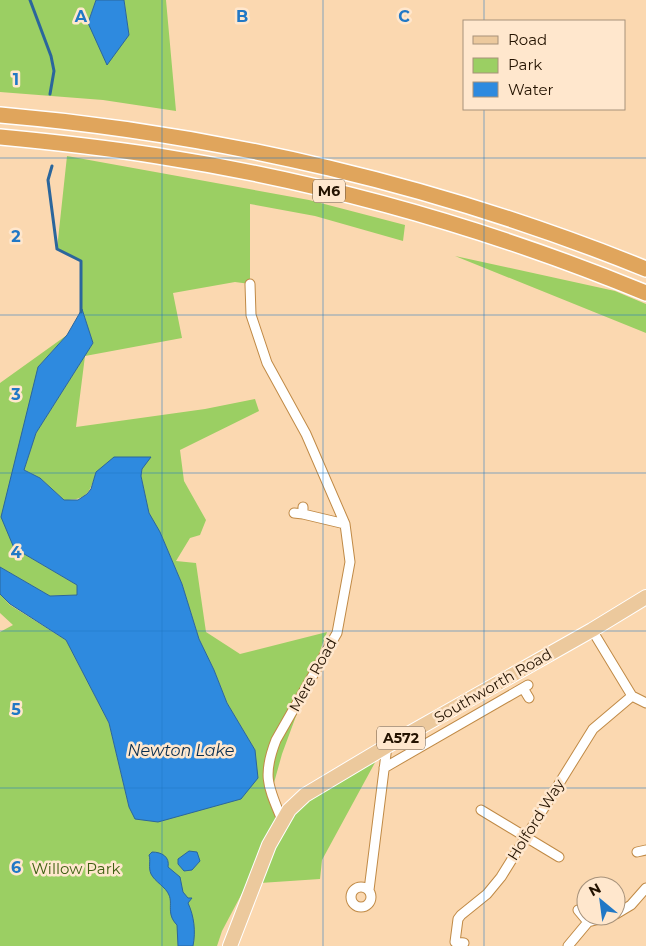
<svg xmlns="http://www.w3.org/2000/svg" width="646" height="946" font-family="Montserrat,sans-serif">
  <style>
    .green { fill: #9bcf63 }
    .water { fill: #2e8adf; stroke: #2b669c }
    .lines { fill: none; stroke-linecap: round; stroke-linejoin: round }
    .stream { stroke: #2b669c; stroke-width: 3 }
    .street-casing { stroke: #c08a46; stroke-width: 11 }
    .primary-casing { stroke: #fff; stroke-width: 16 }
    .highway-casing { stroke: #fff; stroke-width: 18 }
    .street { stroke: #fff; stroke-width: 9 }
    .primary { stroke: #ecc99d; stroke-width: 14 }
    .highway { stroke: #e0a55c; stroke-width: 15 }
    .grid { fill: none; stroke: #2178c6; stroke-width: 1; stroke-opacity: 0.55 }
    .labels { text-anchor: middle; stroke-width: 5; stroke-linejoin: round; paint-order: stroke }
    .shield { fill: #ffe7cd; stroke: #66533e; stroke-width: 1 }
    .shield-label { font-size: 14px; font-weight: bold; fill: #241301 }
    .street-label { font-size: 15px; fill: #241301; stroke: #ffe7cd }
    .park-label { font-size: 15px; fill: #3f6012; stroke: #ffe7cd }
    .water-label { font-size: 16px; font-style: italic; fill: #082d4f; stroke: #ffe7cd }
    .grid-label { font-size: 16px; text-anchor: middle; font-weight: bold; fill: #2178c6; stroke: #ffe7cd; stroke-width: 5; stroke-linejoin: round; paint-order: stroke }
  </style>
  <rect width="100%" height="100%" fill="#fbd8b0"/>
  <path class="green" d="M 0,0 L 96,0 L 88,23 L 129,35 L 124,0 L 166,0 L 176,111 L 103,100 L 0,92 Z
    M 67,156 L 309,200 L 405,225 L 403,241 L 315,216 L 250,204 L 250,284 L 235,282 L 173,293 L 182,338 L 85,356 L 76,427 L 205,409 L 255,399 L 259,411 L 180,450 L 184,481 L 206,520 L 200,535 L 190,538 L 176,561 L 196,563 L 206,632 L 240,654 L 327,632 L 282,754 L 272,790 L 290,819 L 299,805 L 378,757 L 322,860 L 320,879 L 260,883 L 248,882 L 222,931 L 217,946 L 0,946 L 0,632 L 13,625 L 0,613 L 0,594 L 10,605 L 66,640 L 109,723 L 129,807 L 255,750 L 227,703 L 214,670 L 199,639 L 182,584 L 160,532 L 149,514 L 141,476 L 142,469 L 96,472 C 90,492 88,500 64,500 L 40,478 L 24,470 L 36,433 L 93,343 L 82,309 L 81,261 L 57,249 Z
    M 455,256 L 615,291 L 646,304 L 646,333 Z
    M 67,335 L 38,367 L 14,548 L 77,585 L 77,595 L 50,596 L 0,567 L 0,383 Z"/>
  <path class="water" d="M 96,0 L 124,0 L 129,35 L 107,65 L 88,23 Z
    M 82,309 L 93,343 L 36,433 L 24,470 L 40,478 L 64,500 L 78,500 L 87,494 L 91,489 L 96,472 L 114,457 L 151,457 L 142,469 L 141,476 L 149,513 L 160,532 L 182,584 L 199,639 L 214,670 L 227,703 L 255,750 L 258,778 L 241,799 L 158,822 L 135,819 L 129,807 L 109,723 L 66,640 L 10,604 L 0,594 L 0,567 L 50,596 L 77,595 L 77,585 L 14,548 L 1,517 L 38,367 L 67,335 Z
    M 189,851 L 197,852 L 200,861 L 192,870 L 184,871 L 178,864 L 178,859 Z
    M 152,852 C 162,852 170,857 168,867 L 180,877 L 183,892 L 188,898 L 192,898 L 188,903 C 194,916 196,931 193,946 L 178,946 L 177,925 C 166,914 173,904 169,895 C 166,887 155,882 151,874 C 148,867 151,861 149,855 Z"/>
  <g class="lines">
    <path class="stream" d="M 30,0 L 51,56 L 54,71 L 50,94
      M 52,166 L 48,180 L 57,249 L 81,261 L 81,312"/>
    <g class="street-casing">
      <path id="street" d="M 250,284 L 251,315 L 267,363 L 306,434 L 345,524 L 350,562 L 337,633 L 276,740 C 262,776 268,786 282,820
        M 294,513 L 303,514 L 303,507
        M 303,514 L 345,524
        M 592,630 L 632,696 L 646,703
        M 523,688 L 529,698
        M 384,768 L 528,685
        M 481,810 L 559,857
        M 637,852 L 646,850
        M351 897a10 10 0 1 1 20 0a10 10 0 1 1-20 0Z
        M 369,890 L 387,746
        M 578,910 L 588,922
        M 616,914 L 631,905 L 646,888
        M 464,943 L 455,942 L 458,919 L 461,915 L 487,894 L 501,877 L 593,729 L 632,696
        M 568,946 L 588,922 L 611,916"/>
    </g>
    <g class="primary-casing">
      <path id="primary" d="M 230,946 L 269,845 L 289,810 L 305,795 L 387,746 L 592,630 L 646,597"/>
    </g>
    <g class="highway-casing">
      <path id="highway" d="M 0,115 C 221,134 441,186 646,269
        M 0,137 C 53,142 106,148 158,156 C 325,182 490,229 646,293"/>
    </g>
    <use href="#street" class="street"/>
    <use href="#primary" class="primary"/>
    <use href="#highway" class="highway"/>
  </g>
  <path class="grid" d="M 162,0 L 162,946M 323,0 L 323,946M 484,0 L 484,21M 484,109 L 484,946M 0,158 L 646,158M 0,315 L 646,315M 0,473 L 646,473M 0,631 L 646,631M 0,788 L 646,788"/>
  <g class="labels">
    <g class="shield">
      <rect x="313" y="179.5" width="32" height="23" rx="4"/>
      <rect x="377" y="726.5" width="48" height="23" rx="4"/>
    </g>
    <g class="shield-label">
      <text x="329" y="196">M6</text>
      <text x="401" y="743">A572</text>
    </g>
    <g class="street-label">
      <text transform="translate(313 675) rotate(-61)" y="5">Mere Road</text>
      <text transform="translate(493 686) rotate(-30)" y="5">Southworth Road</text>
      <text transform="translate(536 820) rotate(-58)" y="5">Holford Way</text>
    </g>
    <g class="park-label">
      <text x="76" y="874">Willow Park</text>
    </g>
    <g class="water-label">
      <text x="181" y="756">Newton Lake</text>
    </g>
  </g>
  <g class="grid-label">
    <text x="81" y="22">A</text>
    <text x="242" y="22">B</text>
    <text x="404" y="22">C</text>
    <text x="16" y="85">1</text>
    <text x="16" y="242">2</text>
    <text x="16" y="400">3</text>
    <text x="16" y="558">4</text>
    <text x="16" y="715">5</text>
    <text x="16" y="873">6</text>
  </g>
  <rect x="463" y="20" width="162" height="90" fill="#ffe7cd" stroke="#a7927b"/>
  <rect x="473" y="36" width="25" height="8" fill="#ecc99d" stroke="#a7927b"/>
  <text x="508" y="45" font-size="15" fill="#241301">Road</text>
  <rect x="473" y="58" width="25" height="15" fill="#9bcf63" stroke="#a7927b"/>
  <text x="508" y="70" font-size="15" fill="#241301">Park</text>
  <rect x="473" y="82" width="25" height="15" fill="#2e8adf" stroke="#a7927b"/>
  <text x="508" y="95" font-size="15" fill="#241301">Water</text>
  <g transform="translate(601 901) rotate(331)"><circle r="24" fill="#ffe7cd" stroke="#a7927b"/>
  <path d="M0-4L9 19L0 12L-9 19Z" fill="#2178c6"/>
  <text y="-8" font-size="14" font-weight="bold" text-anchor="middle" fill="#241301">N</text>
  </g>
</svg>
